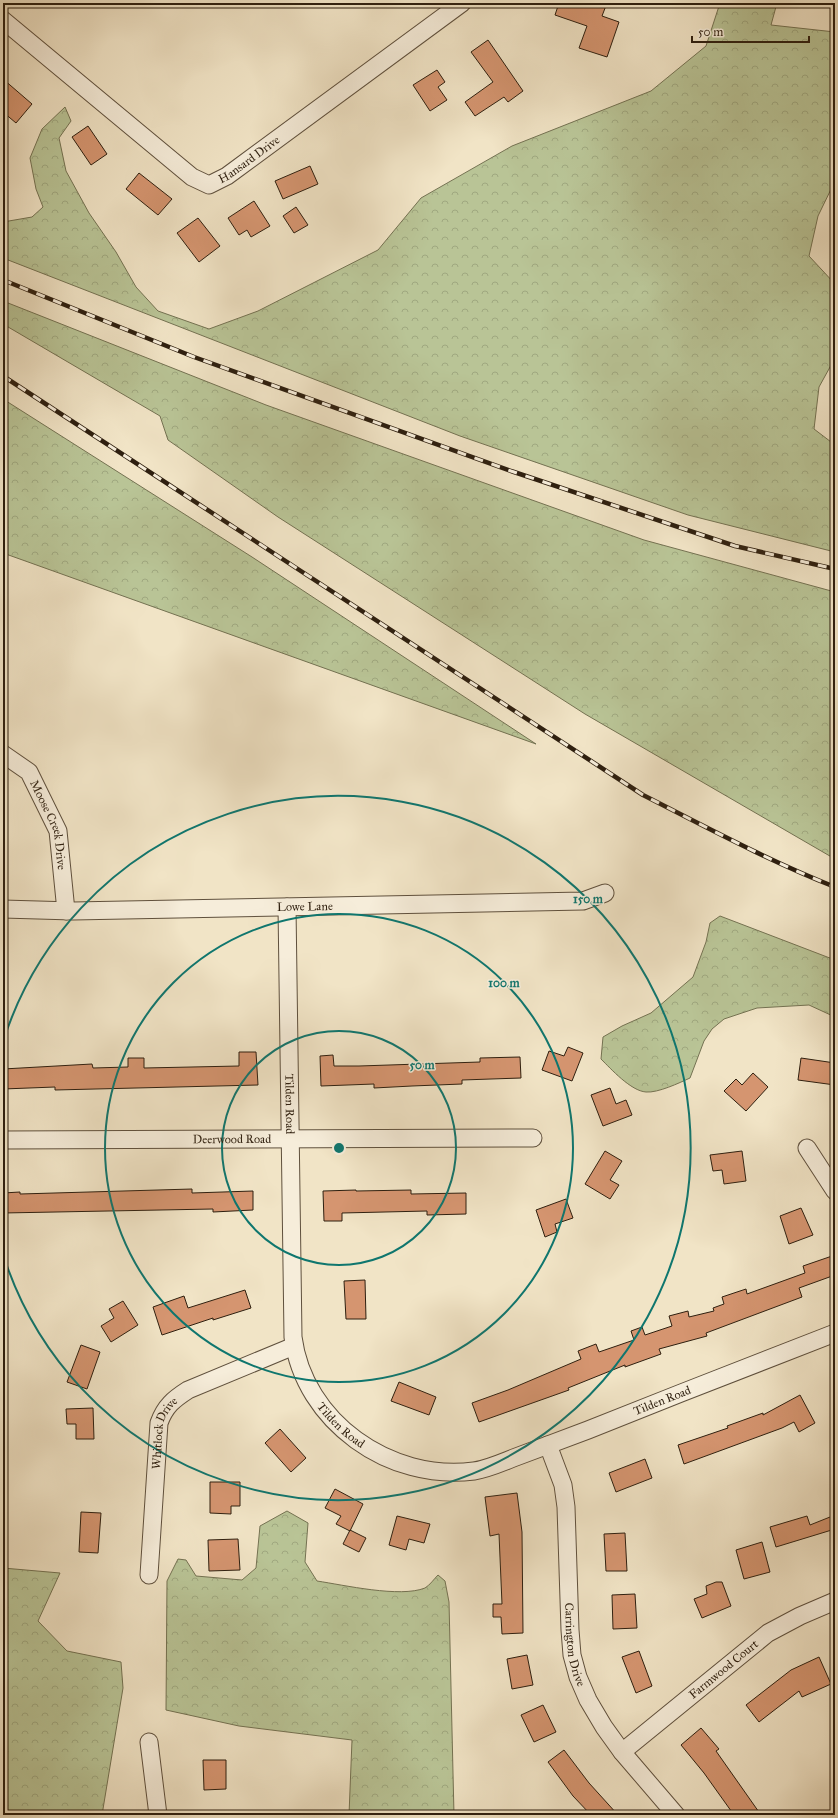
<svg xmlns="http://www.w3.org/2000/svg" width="838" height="1818" font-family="'IM FELL Great Primer',serif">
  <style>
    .forest { fill: url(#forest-crowns); stroke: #747252 }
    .building { fill: #d59570; stroke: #2e1f0f }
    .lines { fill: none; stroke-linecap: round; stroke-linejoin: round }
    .minor-casing { stroke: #5f503d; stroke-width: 19 }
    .minor { stroke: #f6edda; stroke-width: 17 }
    .rail-casing { stroke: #2e1f0f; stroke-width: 4.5 }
    .rail { stroke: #f6edda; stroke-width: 3; stroke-dasharray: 9; stroke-linecap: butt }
    .ring { fill: none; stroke: #0f766e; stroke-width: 2 }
    .labels { text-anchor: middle; stroke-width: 3; stroke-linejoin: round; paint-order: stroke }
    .street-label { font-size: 12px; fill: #2e1f0f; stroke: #f6edda }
    .centre { fill: #0f766e; stroke: #f6edda; stroke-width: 2 }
    .ring-label { font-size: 12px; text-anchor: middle; font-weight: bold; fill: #0f766e; stroke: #f6edda; stroke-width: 3; stroke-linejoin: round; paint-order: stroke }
  </style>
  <defs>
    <pattern id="forest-crowns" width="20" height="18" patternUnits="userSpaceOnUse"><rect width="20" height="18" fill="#b9c496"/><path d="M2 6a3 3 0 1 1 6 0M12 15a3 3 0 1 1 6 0" fill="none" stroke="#9fa880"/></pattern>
  </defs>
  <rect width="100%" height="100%" fill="#f1e4c6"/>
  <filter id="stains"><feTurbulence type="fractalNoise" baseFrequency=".005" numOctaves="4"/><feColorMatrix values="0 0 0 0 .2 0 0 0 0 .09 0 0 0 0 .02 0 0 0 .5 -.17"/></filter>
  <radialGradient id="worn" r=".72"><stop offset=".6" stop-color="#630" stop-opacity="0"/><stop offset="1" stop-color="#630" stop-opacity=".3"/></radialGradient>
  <path class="forest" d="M 720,3 L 777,3 L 771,25 L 835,32 L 835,181 L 818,216 L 809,256 L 835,284 L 835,358 L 819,387 L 814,429 L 835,445 L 835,552 L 688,515 L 460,436 L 3,258 L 3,222 L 32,217 L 43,207 L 36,189 L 30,158 L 42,129 L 65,107 L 71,121 L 59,138 L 66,171 L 89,213 L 116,252 L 136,287 L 158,311 L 209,329 L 258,311 L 378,250 L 421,198 L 512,146 L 651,91 L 706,46 Z
    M 3,301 L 266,405 L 644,540 L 835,592 L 835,859 L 585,714 L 278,517 L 168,440 L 160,416 L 3,324 Z
    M 3,399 L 252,557 L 536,744 L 3,553 Z
    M 720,916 L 835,960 L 835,1017 L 809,1005 L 757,1008 L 724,1019 L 712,1029 L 704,1041 L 690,1078 C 679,1083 658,1093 646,1092 C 631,1091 611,1069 601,1059 L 603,1037 L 622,1026 L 651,1013 L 693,977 L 706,942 L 710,923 Z
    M 287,1511 L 308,1523 L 305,1562 L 317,1581 C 344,1585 400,1598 425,1588 C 430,1585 434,1579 438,1575 L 445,1581 L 449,1602 L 454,1815 L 349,1815 L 352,1740 L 239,1726 L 166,1710 L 167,1581 L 178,1559 L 186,1560 L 196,1576 L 242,1580 L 256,1568 L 260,1526 Z
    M 3,1568 L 60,1573 L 38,1621 L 67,1651 L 121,1662 L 123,1688 L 102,1815 L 3,1815 Z"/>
  <path class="building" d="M 559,3 L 571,3 L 581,6 L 582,3 L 607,3 L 602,16 L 619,22 L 607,57 L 579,48 L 587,26 L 555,15 Z
    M 488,40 L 523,91 L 508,102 L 504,97 L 475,116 L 465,102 L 493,82 L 471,52 Z
    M 437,70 L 445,82 L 438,87 L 447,100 L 430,111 L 413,85 Z
    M 3,79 L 32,104 L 16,123 L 3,112 Z
    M 88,126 L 107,154 L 91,165 L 72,137 Z
    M 310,166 L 318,184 L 283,199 L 275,181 Z
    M 139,173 L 172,199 L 158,215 L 126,189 Z
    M 254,201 L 270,226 L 251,237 L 247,230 L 239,235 L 228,218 Z
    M 296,207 L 308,225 L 294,233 L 283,216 Z
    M 198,218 L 220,246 L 199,262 L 177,233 Z
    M 568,1047 L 583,1053 L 572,1081 L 542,1070 L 549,1051 L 564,1056 Z
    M 239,1052 L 256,1052 L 258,1085 L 55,1090 L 55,1087 L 3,1089 L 3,1069 L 92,1064 L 93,1068 L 128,1067 L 128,1058 L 144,1058 L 144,1068 L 239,1066 Z
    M 333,1055 L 334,1066 L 359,1066 L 480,1062 L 480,1058 L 520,1057 L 521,1078 L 462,1080 L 462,1084 L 412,1086 L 374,1088 L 374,1084 L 321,1086 L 320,1056 Z
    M 801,1058 L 835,1063 L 835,1085 L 798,1080 Z
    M 753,1073 L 768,1087 L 746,1111 L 724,1091 L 736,1079 L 742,1085 Z
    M 610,1088 L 616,1104 L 626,1100 L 632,1115 L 603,1126 L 591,1095 Z
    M 605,1151 L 622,1161 L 610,1180 L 619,1185 L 610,1199 L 585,1184 Z
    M 742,1151 L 746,1181 L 724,1184 L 722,1170 L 713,1171 L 710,1155 Z
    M 192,1189 L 192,1193 L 253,1191 L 253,1210 L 213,1212 L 213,1209 L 3,1213 L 3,1193 L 20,1192 L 20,1194 Z
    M 356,1190 L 356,1191 L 411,1190 L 411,1194 L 466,1193 L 466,1214 L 427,1215 L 427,1211 L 342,1213 L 342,1221 L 324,1221 L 323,1191 Z
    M 566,1199 L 573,1218 L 555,1224 L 557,1232 L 545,1237 L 536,1210 Z
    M 801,1208 L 813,1235 L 789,1244 L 780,1216 Z
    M 835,1255 L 835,1275 L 799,1288 L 802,1297 L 706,1333 L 707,1336 L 659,1349 L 661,1354 L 625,1367 L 625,1365 L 568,1388 L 569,1390 L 479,1422 L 472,1403 L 508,1390 L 581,1359 L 578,1351 L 596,1344 L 599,1352 L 634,1340 L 631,1331 L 642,1327 L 645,1335 L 672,1326 L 669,1316 L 688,1311 L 689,1317 L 714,1311 L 713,1308 L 724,1304 L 722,1297 L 746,1289 L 747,1294 L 805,1273 L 803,1266 Z
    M 365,1280 L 366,1319 L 346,1319 L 344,1281 Z
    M 245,1290 L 251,1308 L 213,1320 L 213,1318 L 162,1335 L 153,1307 L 184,1296 L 188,1308 Z
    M 123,1301 L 138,1325 L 111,1342 L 101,1326 L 114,1318 L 109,1309 Z
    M 81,1345 L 100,1352 L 87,1389 L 67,1382 Z
    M 399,1382 L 436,1397 L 429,1415 L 391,1401 Z
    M 800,1395 L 815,1423 L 799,1432 L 794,1422 L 782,1428 L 684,1464 L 678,1445 L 728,1428 L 727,1426 L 763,1413 L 763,1415 Z
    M 93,1408 L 94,1439 L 76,1439 L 76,1424 L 67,1424 L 66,1409 Z
    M 280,1429 L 306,1458 L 291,1472 L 265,1443 Z
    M 645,1459 L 652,1478 L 616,1492 L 609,1473 Z
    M 210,1482 L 240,1482 L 240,1506 L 231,1506 L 231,1514 L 210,1513 Z
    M 335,1489 L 363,1504 L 350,1531 L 336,1524 L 341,1516 L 325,1508 Z
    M 517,1493 L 522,1532 L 523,1633 L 502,1634 L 501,1617 L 493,1617 L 493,1604 L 502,1604 L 499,1534 L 490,1536 L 485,1497 Z
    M 81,1512 L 101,1513 L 98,1553 L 79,1552 Z
    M 835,1515 L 835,1529 L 776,1547 L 770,1527 L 807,1516 L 810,1525 Z
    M 397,1516 L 430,1524 L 424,1543 L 409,1539 L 406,1550 L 389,1545 Z
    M 350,1530 L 366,1538 L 359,1552 L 343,1544 Z
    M 625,1533 L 627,1571 L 606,1571 L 604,1534 Z
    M 238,1539 L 240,1570 L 209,1571 L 208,1540 Z
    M 762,1542 L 770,1572 L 744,1579 L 736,1550 Z
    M 716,1582 L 722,1582 L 731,1606 L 702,1618 L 694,1599 L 707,1594 L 706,1586 Z
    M 635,1594 L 637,1628 L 613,1629 L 612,1595 Z
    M 639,1651 L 652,1686 L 636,1693 L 622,1657 Z
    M 527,1655 L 533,1685 L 512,1689 L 507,1659 Z
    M 819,1657 L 831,1684 L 802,1697 L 799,1691 L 759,1722 L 746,1705 L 791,1670 Z
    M 543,1705 L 556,1732 L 534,1742 L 521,1715 Z
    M 701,1728 L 719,1749 L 716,1751 L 761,1815 L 734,1815 L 704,1773 L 681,1745 Z
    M 564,1750 L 589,1783 L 618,1815 L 591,1815 L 573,1796 L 548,1762 Z
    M 203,1760 L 226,1760 L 226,1789 L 204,1790 Z"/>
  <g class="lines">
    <g class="minor-casing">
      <g id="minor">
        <path id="s1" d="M 3,20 L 192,177 L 209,185 L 227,176 L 462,3"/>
        <path id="s2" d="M 3,754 L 29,772 L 58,831 L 66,911"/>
        <path id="s3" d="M 287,907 L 293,1337 C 304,1422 390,1482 474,1471 C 488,1469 503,1462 516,1457 C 540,1448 564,1439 588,1430 C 670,1397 753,1365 835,1333"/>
        <path id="s4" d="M 3,909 L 73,911 L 583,901 L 605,893"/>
        <path id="s5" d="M 3,1140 L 533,1138"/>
        <path d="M 807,1148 L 835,1191"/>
        <path id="s6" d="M 548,1445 L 563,1485 L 566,1507 L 570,1630 L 572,1655 L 578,1677 L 588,1700 L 604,1727 L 622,1752 L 676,1815"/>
        <path id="s7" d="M 149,1575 L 159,1423 C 165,1406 174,1399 188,1390 L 294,1346"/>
        <path d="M 149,1742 L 158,1815"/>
        <path id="s8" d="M 622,1752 L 768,1633 L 800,1616 L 835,1601"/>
      </g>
    </g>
    <use href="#minor" class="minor"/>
    <g class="rail-casing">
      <path id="rail" d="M 3,280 L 194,357 L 511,471 L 735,546 L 835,569
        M 3,376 L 643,795 C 706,827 769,861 835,887"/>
    </g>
    <use href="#rail" class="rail"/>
  </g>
  <g class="ring">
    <circle cx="339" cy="1148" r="117"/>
    <circle cx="339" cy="1148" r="234"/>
    <path d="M3 1042A352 352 0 1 1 3 1254"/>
  </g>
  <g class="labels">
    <g class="street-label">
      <text dy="4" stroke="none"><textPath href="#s1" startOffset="312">Hansard Drive</textPath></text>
      <text dy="4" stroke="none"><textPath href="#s2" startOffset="89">Moose Creek Drive</textPath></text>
      <text dy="4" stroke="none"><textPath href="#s4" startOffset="302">Lowe Lane</textPath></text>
      <text dy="4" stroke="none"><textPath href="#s3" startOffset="197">Tilden Road</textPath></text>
      <text dy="4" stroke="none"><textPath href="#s5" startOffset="229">Deerwood Road</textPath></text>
      <text dy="4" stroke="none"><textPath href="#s3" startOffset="880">Tilden Road</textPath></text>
      <text dy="4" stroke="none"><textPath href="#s3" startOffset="533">Tilden Road</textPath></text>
      <text dy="4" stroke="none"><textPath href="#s7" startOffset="144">Whitlock Drive</textPath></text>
      <text dy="4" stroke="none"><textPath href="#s6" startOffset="203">Carrington Drive</textPath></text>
      <text dy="4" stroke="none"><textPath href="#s8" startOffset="131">Farmwood Court</textPath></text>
    </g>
  </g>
  <circle cx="339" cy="1148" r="6" class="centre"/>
  <g class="ring-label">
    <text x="588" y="903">150 m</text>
    <text x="504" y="987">100 m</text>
    <text x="422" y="1069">50 m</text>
  </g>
  <rect width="838" height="1818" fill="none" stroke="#f1e4c6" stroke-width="16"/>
  <rect x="4" y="4" width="830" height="1810" fill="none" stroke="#2e1f0f" stroke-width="2"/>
  <rect x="8" y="8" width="822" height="1802" fill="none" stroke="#2e1f0f"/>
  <path d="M692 36v6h117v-6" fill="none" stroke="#2e1f0f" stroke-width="2"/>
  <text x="698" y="36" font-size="12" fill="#2e1f0f" stroke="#f6edda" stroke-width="3" paint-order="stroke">50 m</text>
  <rect width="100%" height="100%" filter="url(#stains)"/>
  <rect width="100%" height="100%" fill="url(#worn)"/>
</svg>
